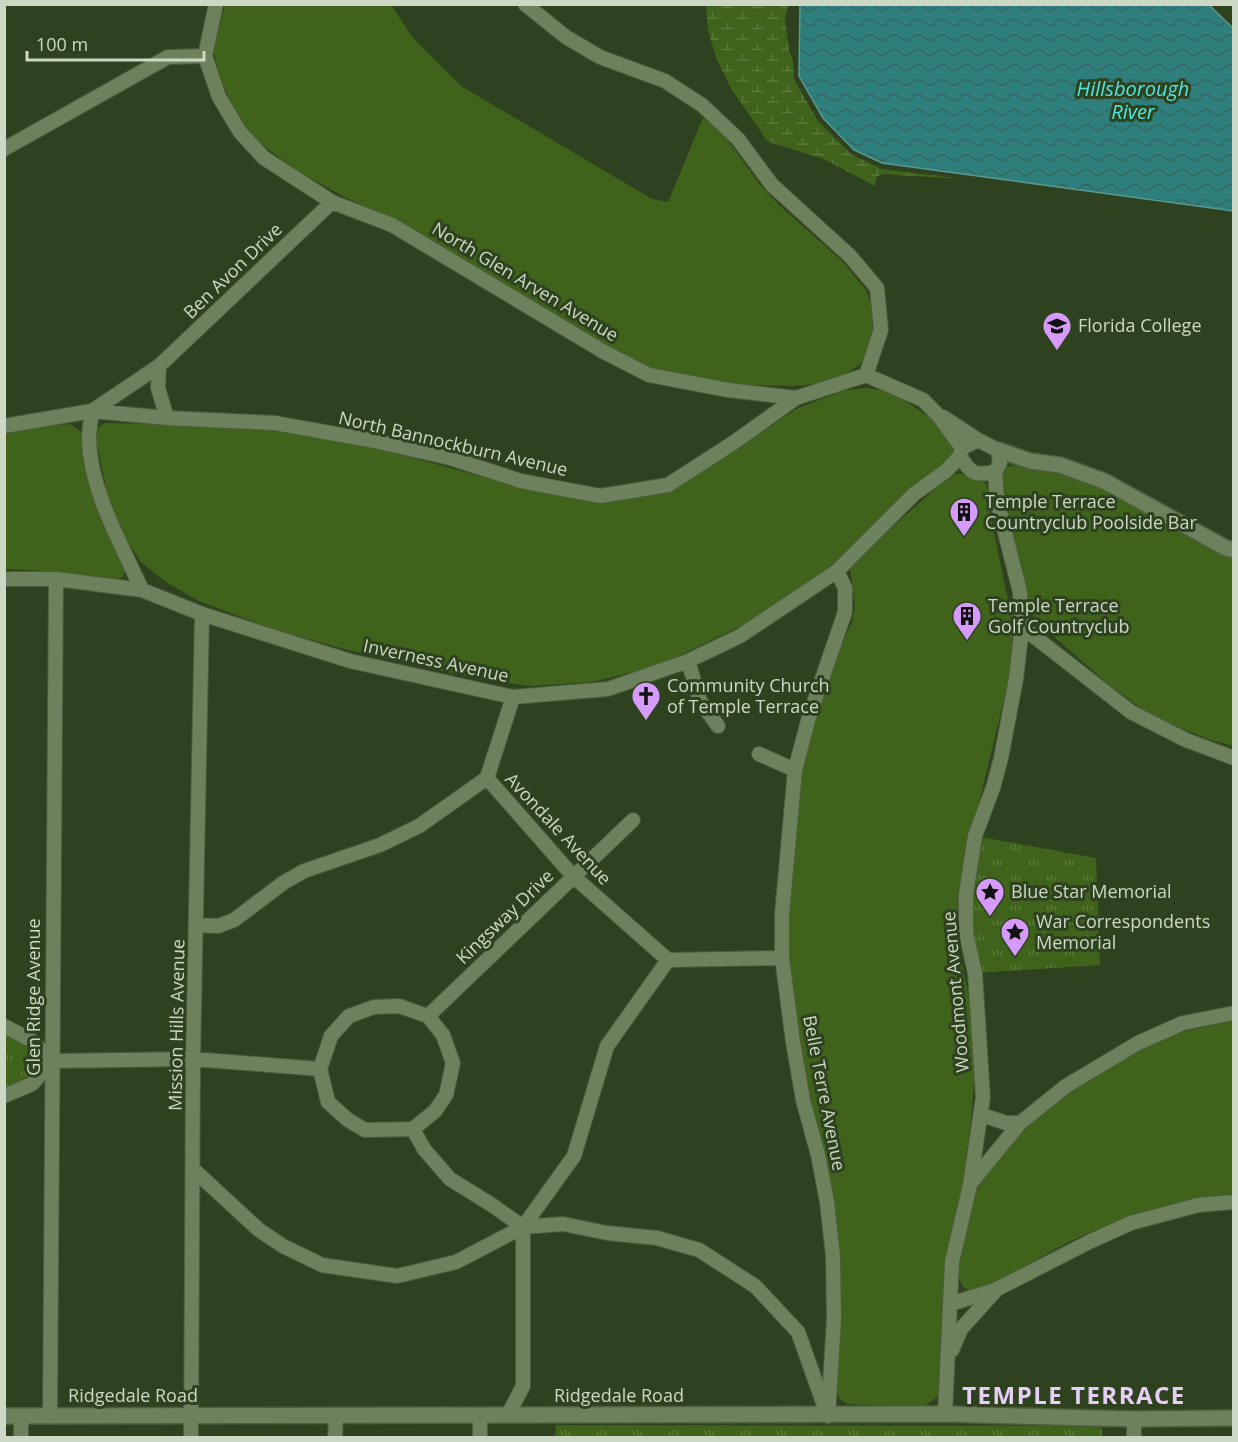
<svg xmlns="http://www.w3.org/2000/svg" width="1238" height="1442" font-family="'Open Sans',sans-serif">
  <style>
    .green { fill: #40631c }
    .wetland { fill: url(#wetland-marsh) }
    .park { fill: url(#park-tufts) }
    .water { fill: url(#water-waves); stroke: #5d9991; stroke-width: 1.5 }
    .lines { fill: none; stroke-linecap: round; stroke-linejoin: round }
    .minor-casing { stroke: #4d5d3e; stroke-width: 16 }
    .tertiary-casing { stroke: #4d5d3e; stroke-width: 18 }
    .minor { stroke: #6d825c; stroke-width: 14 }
    .tertiary { stroke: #6d825c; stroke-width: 15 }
    .labels { text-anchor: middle; stroke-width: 6; stroke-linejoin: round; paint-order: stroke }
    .street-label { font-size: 18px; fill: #ccd8c4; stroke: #2f421f }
    .poi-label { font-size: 18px; fill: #ccd8c4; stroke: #2f421f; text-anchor: start }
    .water-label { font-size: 20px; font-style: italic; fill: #4ee6e1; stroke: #2f421f }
    .district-label { font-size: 24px; font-weight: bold; letter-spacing: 1.5px; fill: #e7cef7; stroke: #2f421f }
  </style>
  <defs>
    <pattern id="wetland-marsh" width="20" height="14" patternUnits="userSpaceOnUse" patternTransform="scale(1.5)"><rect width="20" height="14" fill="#40631c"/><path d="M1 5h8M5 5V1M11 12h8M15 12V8" fill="none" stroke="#5a793b"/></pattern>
    <pattern id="park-tufts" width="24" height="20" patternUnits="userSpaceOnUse" patternTransform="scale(1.5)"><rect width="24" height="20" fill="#40631c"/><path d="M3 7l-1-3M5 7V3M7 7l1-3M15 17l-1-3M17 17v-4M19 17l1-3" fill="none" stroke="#5a793b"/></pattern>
    <pattern id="water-waves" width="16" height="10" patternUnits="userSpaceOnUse" patternTransform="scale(1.5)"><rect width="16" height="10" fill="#2e7e7b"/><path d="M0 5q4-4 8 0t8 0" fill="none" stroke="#346661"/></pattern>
  </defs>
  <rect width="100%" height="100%" fill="#2f421f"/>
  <path class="green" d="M 225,5 L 391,5 L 413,38 L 461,86 L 652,199 L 668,202 L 703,118 L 722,132 L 760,185 L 780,206 L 842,261 L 866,290 L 871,304 L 873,329 L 870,345 L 862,363 L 833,382 L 794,386 L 747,385 L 681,376 L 651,369 L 625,357 L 390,218 L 343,196 L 297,171 L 259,142 L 236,114 L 219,75 L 213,49 Z
    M 866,388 L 888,391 L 913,406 L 943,427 L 954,441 L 955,455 L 932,473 L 857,544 L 821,573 L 749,622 L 670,660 L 641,670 L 592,682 L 529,686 L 478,679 L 344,649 L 276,630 L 199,601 L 166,582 L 141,562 L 124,536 L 108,498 L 96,439 L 98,428 L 105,423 L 249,426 L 285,431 L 376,448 L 516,486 L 579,499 L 624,498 L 671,489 L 736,449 L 798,408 L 845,390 Z
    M 70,424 L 80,431 L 84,439 L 126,567 L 123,577 C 103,586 74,575 52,572 C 37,570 20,570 5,569 L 4,431 Z
    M 1010,466 C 1030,467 1050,468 1069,474 C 1089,479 1106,489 1124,499 C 1160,518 1195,541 1233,557 L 1233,746 L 1211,740 L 1153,717 L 1108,684 L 1041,625 L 1028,610 L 1006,511 L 1000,478 L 1004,469 Z
    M 954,474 L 962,474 L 985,482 L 989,492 L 988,504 L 1009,605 C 1021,627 1014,651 1010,675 L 962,872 L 958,944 L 973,1018 L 975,1073 L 970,1130 L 962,1188 L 949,1246 L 938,1396 L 924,1407 L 847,1404 L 840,1399 L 837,1393 L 841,1276 L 838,1234 L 826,1162 L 815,1122 L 802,1053 L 789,961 L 789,909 L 802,771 L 818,711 L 841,647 L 852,622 L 855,607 L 850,568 L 856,560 L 937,487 Z
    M 1233,1021 L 1233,1194 C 1179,1197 1110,1221 1061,1246 C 1031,1261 1003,1282 970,1291 L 963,1287 L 957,1273 L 962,1228 L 970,1201 L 990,1163 L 1022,1129 L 1062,1095 L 1152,1041 L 1186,1031 Z"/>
  <path class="wetland" d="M 706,5 L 788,5 L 785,19 L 789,50 L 793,61 L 794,79 L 818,121 L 851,154 L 882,169 L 962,179 L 882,174 L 876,177 L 875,186 L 824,159 L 769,142 L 766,139 L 732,90 L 717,60 L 708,31 Z"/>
  <path class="park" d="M 975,836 L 1096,858 L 1100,965 L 975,973 L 966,933 Z
    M 5,1032 C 19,1039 40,1047 43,1064 L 31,1079 L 5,1091 Z
    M 556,1425 L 1102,1426 L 1102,1437 L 555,1438 Z"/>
  <path class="water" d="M 800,5 L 1209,5 L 1233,28 L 1233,211 L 882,163 L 854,150 L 823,118 L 799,76 Z"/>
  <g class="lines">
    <g class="minor-casing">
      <path id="minor" d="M 216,4 L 205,56 L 219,97 L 240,132 L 264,158 L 332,202 L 392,225 L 604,352 L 649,375 L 728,390 L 796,398 L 866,375 L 923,400 L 938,415 L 962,448
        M 525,4 L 566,37 L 600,57 L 665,81 L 702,105 L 738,139 L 772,185 L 850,256 L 877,288 L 881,330 L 866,375
        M 4,149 L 168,57 L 205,56
        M 159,366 L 158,388 L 167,418
        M 943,417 L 978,440
        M 4,426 L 92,411 L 167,418 L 275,423 L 375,441 L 450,458 L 521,481 L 600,496 L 668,485 L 733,443 L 796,398
        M 4,579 L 56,579 L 142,590 L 202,614 L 350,661 L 513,697 L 608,689 L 688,661 L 740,636 L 837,571 L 914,494 L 946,471 L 960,456 L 962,448 L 978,440 L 998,450 L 1000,463 L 995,472 C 974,476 970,473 960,456
        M 142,590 C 121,543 90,491 89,439 C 89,430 91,420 92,411 L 159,366 L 332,202
        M 1022,627 L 1131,712 L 1186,740 L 1234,758
        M 688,661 L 700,701 L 718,726
        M 513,697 L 487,778 L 573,876 L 668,960
        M 759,754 L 795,770
        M 196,925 L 218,926 L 234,920 L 283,883 L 304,871 L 380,845 L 419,826 L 487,778
        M 399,1006 L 428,1016 L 443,1035 L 453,1063 L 446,1095 L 435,1111 L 413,1129 L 365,1130 L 348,1120 L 328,1102 L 320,1069 L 331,1036 L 349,1016 L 374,1007 Z
        M 428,1016 L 633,820
        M 4,1026 L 31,1040 L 52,1061 L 193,1059 L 320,1069
        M 4,1096 L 32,1084 L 52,1061
        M 982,1115 L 1006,1123 L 1020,1123
        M 413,1129 L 424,1149 L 450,1179 L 492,1205 L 523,1227 L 563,1224 L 607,1233 L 657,1238 L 699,1250 L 755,1286 L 798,1332 L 826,1411
        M 193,1169 L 259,1230 L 283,1246 L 322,1265 L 397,1276 L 456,1262 L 523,1227 L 574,1156 L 607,1046 L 668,960 L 782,958
        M 970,1184 L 1020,1123 L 1066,1086 L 1138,1043 L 1183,1023 L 1234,1013
        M 950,1304 L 995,1290
        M 952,1350 L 961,1329 L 997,1289 L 1091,1241 L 1131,1223 L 1198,1205 L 1234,1202
        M 945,1414 L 952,1262 L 970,1185 L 983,1097 L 975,973 L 966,933 L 966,894 L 975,836 L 993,788 L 1001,758 L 1016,679 L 1022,627 L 1020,592 L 997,501 L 995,472
        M 508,1415 L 523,1386 L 523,1227
        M 21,1416 L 21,1438
        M 50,1416 L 56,579
        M 828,1416 L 834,1319 L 833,1256 L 827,1202 L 818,1155 L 803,1100 L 793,1042 L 782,958 L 782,914 L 795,770 L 809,717 L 845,612 L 845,588 L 837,571
        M 1134,1419 L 1134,1438
        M 191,1438 L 193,1059 L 202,614
        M 335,1438 L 336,1417
        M 480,1438 L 480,1417"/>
    </g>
    <g class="tertiary-casing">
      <path id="tertiary" d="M 998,450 L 1030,461 L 1060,465 L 1104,481 L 1226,548 L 1234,550
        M 4,1416 L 945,1414 L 1134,1419 L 1234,1418"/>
    </g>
    <use href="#minor" class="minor"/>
    <use href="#tertiary" class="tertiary"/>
  </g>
  <defs>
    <g id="university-pin" transform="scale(1.5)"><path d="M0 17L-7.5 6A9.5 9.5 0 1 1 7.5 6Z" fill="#d69bfa" stroke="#2f421f"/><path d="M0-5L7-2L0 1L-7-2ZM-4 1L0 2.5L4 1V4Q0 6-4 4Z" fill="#111"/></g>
    <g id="building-pin" transform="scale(1.5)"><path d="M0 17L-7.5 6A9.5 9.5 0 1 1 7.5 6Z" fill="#d69bfa" stroke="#2f421f"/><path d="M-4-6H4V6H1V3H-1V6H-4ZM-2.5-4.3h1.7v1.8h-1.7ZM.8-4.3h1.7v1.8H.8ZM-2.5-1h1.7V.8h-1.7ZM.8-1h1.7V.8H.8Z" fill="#111"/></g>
    <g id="church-pin" transform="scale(1.5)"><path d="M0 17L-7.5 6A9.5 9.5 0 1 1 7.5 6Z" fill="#d69bfa" stroke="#2f421f"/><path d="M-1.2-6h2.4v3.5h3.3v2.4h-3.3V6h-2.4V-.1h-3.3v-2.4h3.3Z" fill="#111"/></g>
    <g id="sight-pin" transform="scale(1.5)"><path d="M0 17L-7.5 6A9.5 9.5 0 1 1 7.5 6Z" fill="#d69bfa" stroke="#2f421f"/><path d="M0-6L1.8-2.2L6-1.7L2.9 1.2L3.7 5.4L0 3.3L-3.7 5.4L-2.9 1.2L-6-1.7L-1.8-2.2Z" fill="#111"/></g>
  </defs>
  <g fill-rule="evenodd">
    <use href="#university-pin" x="1057" y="326"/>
    <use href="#building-pin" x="964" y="512"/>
    <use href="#building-pin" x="967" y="616"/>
    <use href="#church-pin" x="646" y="696"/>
    <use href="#sight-pin" x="990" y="892"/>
    <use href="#sight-pin" x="1015" y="932"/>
  </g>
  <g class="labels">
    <g class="street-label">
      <text transform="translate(233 271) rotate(-44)" y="6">Ben Avon Drive</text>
      <text transform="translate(525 282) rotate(31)" y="6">North Glen Arven Avenue</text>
      <text transform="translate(453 444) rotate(13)" y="6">North Bannockburn Avenue</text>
      <text transform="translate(436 661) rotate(12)" y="6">Inverness Avenue</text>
      <text transform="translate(558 829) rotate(47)" y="6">Avondale Avenue</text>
      <text transform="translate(505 917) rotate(-44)" y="6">Kingsway Drive</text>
      <text transform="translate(956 992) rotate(-95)" y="6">Woodmont Avenue</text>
      <text transform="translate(34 997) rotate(-90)" y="6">Glen Ridge Avenue</text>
      <text transform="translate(177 1025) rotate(-89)" y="6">Mission Hills Avenue</text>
      <text transform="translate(824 1093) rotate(79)" y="6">Belle Terre Avenue</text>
      <text x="133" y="1402">Ridgedale Road</text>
      <text x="619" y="1402">Ridgedale Road</text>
    </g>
    <g class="poi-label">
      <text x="1078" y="332">Florida College</text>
      <text x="985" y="508">Temple Terrace<tspan x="985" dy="21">Countryclub Poolside Bar</tspan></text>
      <text x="988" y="612">Temple Terrace<tspan x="988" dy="21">Golf Countryclub</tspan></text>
      <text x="667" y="692">Community Church<tspan x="667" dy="21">of Temple Terrace</tspan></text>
      <text x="1011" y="898">Blue Star Memorial</text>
      <text x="1036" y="928">War Correspondents<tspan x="1036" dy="21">Memorial</tspan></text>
    </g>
    <g class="water-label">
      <text x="1133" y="96">Hillsborough<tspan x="1133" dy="23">River</tspan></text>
    </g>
    <g class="district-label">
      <text x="1074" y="1404">TEMPLE TERRACE</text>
    </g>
  </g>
  <rect width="1238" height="1442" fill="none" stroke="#ccd8c4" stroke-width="12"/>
  <path d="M27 51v9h177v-9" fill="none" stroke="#ccd8c4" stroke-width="3"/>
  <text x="36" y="51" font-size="18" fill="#ccd8c4" stroke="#2f421f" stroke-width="4.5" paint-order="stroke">100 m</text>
</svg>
